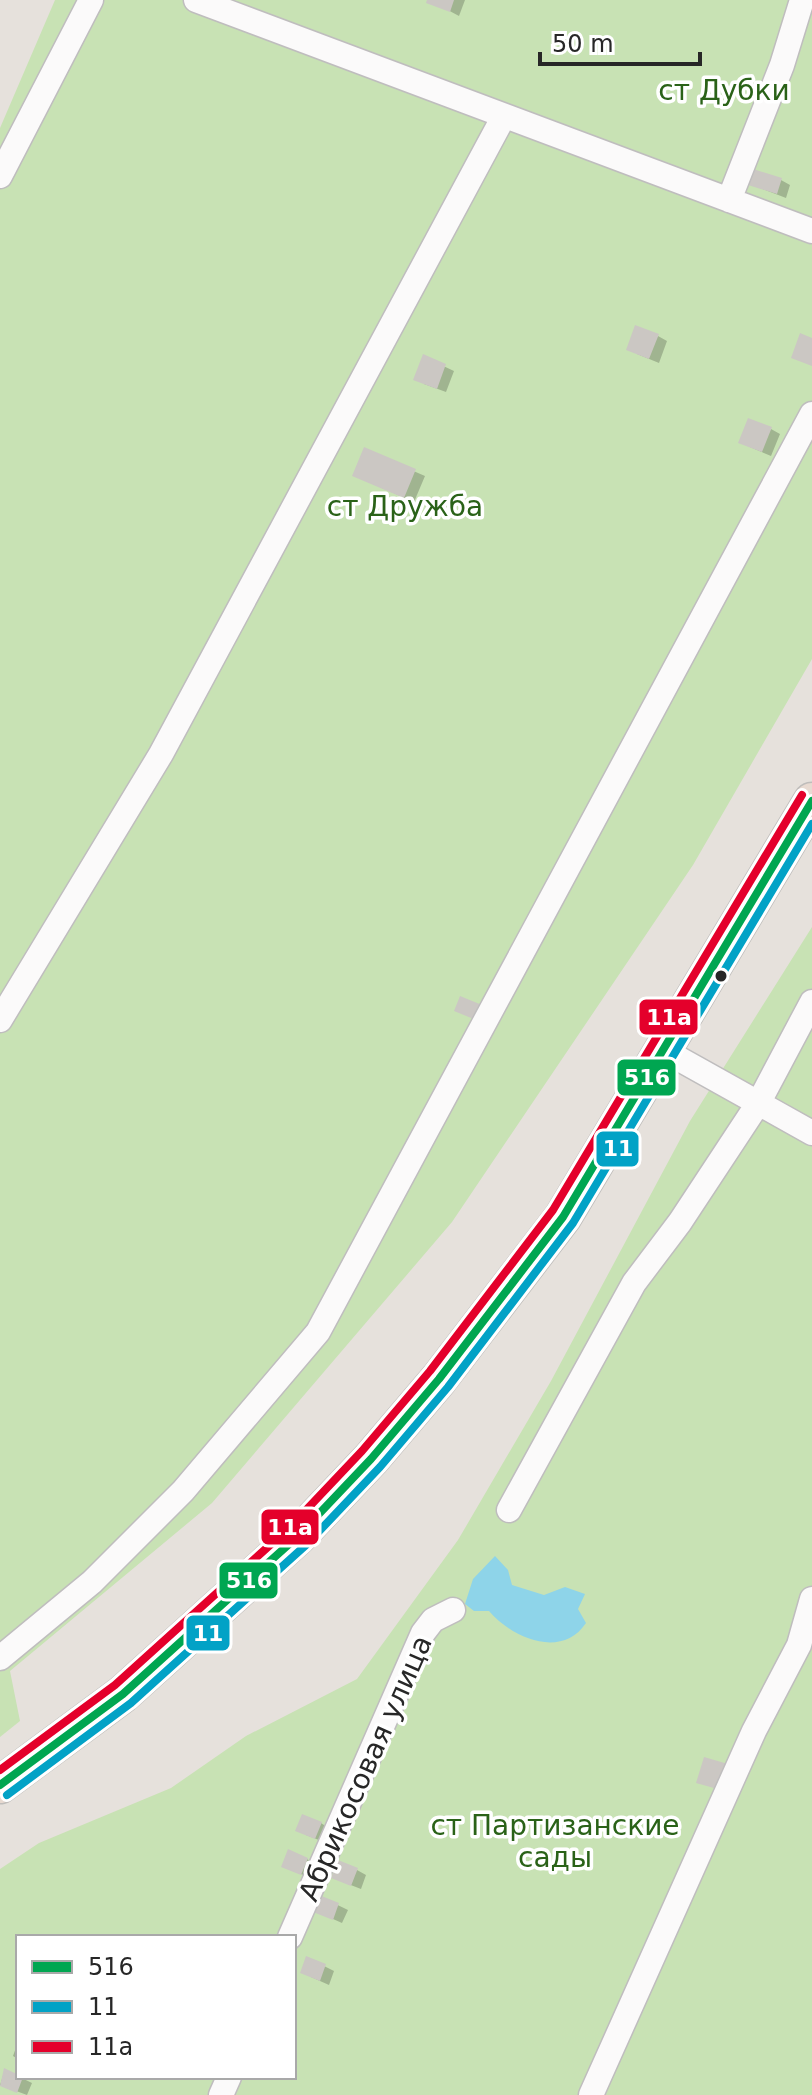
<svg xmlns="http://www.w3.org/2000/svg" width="812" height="2095" font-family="'DejaVu Sans',sans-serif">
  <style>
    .green { fill: #c8e2b4; fill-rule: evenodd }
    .water { fill: #8ed4e9 }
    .shadow { fill: #0003 }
    .building { fill: #cbc7c3 }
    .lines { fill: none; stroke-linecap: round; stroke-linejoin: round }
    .minor-casing { stroke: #bfbdbe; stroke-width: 27 }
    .highway-casing { stroke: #bfbdbb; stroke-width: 39 }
    .minor { stroke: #fbfafa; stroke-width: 24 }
    .highway { stroke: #e8dad1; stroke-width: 36 }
    .bus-1-casing { stroke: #fff; stroke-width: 14 }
    .bus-2-casing { stroke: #fff; stroke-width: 14 }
    .bus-3-casing { stroke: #fff; stroke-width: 14 }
    .bus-1 { stroke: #00a651; stroke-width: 8 }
    .bus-2 { stroke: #02a2c6; stroke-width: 8 }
    .bus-3 { stroke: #e4002b; stroke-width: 8 }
    .bus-dot { fill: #272727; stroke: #fff; stroke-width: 3 }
    .labels { text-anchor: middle; stroke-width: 7; stroke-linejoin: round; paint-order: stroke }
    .park-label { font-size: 28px; fill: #2a6218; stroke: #fff }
    .street-label { font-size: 28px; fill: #272727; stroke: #fff }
    .line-badge { stroke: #fff; stroke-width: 3 }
    .badge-label { font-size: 22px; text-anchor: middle; font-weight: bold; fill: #fff }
  </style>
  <rect width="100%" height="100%" fill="#e6e1dc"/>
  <path class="green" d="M 55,0 L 812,0 L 812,659 L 693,865 L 452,1222 L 212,1503 L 10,1671 L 20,1721 L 0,1737 L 0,128 Z
    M 812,927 L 812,2095 L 0,2095 L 0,1869 L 39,1843 L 171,1788 L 246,1736 L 357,1679 L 458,1540 L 551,1381 L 690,1121 ZM 18,1937 L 294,1937 L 294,2077 L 18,2077 Z"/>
  <path class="water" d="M 495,1556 L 508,1570 L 512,1585 L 544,1595 L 565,1587 L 585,1594 L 578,1609 L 586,1623 C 562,1659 513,1639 489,1611 L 474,1611 L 465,1604 L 473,1579 Z"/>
  <path class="shadow" d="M 429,0 L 465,0 L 459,16 Z
    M 781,180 L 790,185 L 786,198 L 750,184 Z
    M 658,336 L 667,341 L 659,363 L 637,354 Z
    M 424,357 L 454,371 L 446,392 L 424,384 Z
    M 771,429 L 780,434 L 771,456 L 750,447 Z
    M 365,450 L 425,476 L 414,502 L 364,480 Z
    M 321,1823 L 330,1829 L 324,1842 L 306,1835 Z
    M 307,1859 L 316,1865 L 311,1878 L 293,1871 Z
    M 357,1870 L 366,1875 L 361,1889 L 343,1882 Z
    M 321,1897 L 348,1910 L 342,1923 L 315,1911 Z
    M 308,1958 L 334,1971 L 329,1985 L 311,1977 Z
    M 18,2042 L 18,2059 L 13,2056 Z
    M 5,2070 L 32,2083 L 27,2095 L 0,2085 Z"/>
  <path class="building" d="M 427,0 L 454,0 L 450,12 L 426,3 Z
    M 753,169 L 782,178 L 777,194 L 748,185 Z
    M 635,325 L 659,334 L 649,359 L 626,350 Z
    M 800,333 L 812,338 L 812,366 L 791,358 Z
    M 423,354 L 446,364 L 437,389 L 413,380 Z
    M 748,418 L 772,427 L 762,452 L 738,443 Z
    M 364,447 L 416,469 L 404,498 L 352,476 Z
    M 460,996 L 482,1005 L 476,1020 L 454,1011 Z
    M 704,1757 L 728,1764 L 721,1790 L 696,1783 Z
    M 302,1814 L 322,1822 L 315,1839 L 295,1831 Z
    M 288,1849 L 308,1858 L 301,1875 L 281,1867 Z
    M 338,1860 L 358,1868 L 351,1886 L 331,1878 Z
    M 319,1895 L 339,1903 L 333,1920 L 313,1912 Z
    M 306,1956 L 326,1964 L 320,1981 L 300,1973 Z
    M 4,2068 L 23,2077 L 17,2093 L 0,2086 Z"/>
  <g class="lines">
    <g class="minor-casing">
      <path id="minor" d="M 196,0 L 812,231
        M 0,176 L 91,0
        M 729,200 L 782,65 L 802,0
        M 0,1020 L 161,754 L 504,116
        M 665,1051 L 812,1133
        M 509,1510 L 634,1283 L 680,1222 L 759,1102 L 812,1002
        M 0,1658 L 92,1582 L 183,1491 L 318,1332 L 812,414
        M 290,1937 L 423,1633 L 433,1620 L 453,1610
        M 221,2095 L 229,2077
        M 591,2095 L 754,1731 L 799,1645 L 812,1599"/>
    </g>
    <g class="highway-casing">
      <path id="highway" d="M 0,1785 L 123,1694 L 298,1536 L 371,1459 L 439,1379 L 563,1217 L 812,801"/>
    </g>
    <use href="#minor" class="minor"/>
    <use href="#highway" class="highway"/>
    <g class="bus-1-casing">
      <path id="bus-1" d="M 0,1785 L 123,1694 L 298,1536 L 371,1459 L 439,1379 L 563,1217 L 812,801"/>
    </g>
    <g class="bus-2-casing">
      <path id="bus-2" d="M 7,1795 L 131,1703 L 306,1545 L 380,1467 L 448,1387 L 573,1223 L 812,824"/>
    </g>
    <g class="bus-3-casing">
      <path id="bus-3" d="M 0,1770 L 115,1685 L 290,1527 L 362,1451 L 430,1371 L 553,1210 L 802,795"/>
    </g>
    <use href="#bus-1" class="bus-1"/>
    <use href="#bus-2" class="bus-2"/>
    <use href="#bus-3" class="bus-3"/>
  </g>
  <circle class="bus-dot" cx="721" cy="976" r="7"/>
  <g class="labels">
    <g class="park-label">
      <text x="724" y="100">ст Дубки</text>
      <text x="405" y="516">ст Дружба</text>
      <text x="555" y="1835">ст Партизанские<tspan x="555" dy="32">сады</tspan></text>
    </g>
    <g class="street-label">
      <text transform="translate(365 1768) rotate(-66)" y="10">Абрикосовая улица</text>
    </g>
  </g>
  <g class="line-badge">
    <rect x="638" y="998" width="61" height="38" rx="8" fill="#e4002b"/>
    <rect x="616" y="1058" width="61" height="39" rx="8" fill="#00a651"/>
    <rect x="595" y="1130" width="45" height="38" rx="8" fill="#02a2c6"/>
    <rect x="260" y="1508" width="60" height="38" rx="8" fill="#e4002b"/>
    <rect x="218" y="1561" width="61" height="39" rx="8" fill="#00a651"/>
    <rect x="185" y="1614" width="46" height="38" rx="8" fill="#02a2c6"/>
  </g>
  <g class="badge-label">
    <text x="669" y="1025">11а</text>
    <text x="647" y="1085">516</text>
    <text x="618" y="1156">11</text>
    <text x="290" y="1535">11а</text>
    <text x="249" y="1588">516</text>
    <text x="208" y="1641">11</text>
  </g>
  <rect x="16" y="1935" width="280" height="144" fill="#ffffff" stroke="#a9a9a9" stroke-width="2"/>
  <rect x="32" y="1961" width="40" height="12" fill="#00a651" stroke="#a9a9a9" stroke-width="2"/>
  <text x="88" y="1975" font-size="24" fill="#272727">516</text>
  <rect x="32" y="2001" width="40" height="12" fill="#02a2c6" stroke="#a9a9a9" stroke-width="2"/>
  <text x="88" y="2015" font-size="24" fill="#272727">11</text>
  <rect x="32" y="2041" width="40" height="12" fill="#e4002b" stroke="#a9a9a9" stroke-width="2"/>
  <text x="88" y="2055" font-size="24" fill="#272727">11а</text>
  <path d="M540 52v12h160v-12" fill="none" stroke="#272727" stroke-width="4"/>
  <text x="552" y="52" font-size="24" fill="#272727" stroke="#ffffff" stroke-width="6" paint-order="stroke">50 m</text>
</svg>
